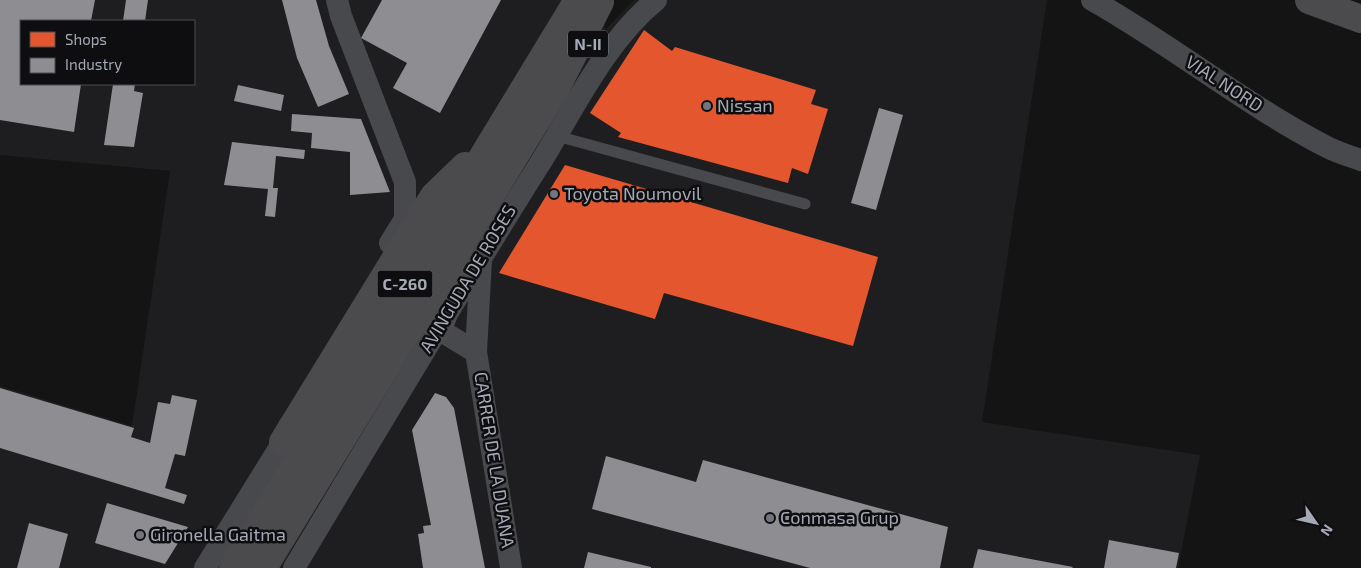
<svg xmlns="http://www.w3.org/2000/svg" width="1361" height="568" font-family="'Exo 2',sans-serif">
  <style>
    .built { fill: #1e1e20; fill-rule: evenodd }
    .shops { fill: #e4572e }
    .industry { fill: #8d8d92 }
    .lines { fill: none; stroke-linecap: round; stroke-linejoin: round }
    .lane { stroke: #48494d; stroke-width: 11 }
    .street { stroke: #48494d; stroke-width: 22 }
    .highway { stroke: #4b4b4e; stroke-width: 28 }
    .poi-dot { fill: #72757d; stroke: #0e0e10; stroke-width: 2 }
    .labels { text-anchor: middle; stroke-width: 5; stroke-linejoin: round; paint-order: stroke }
    .shield { fill: #0e0e10; stroke: #777a84; stroke-width: 1 }
    .shield-label { font-size: 16px; font-weight: bold; fill: #a4a9b5 }
    .street-label { font-size: 18px; fill: #a4a9b5; stroke: #0e0e10 }
    .poi-label { font-size: 18px; fill: #a4a9b5; stroke: #0e0e10; text-anchor: start }
  </style>
  <rect width="100%" height="100%" fill="#141414"/>
  <path class="built" d="M 0,0 L 604,0 L 605,30 L 634,0 L 1047,0 L 982,422 L 1200,455 L 1178,568 L 0,568 L 0,386 L 132,426 L 170,171 L 0,155 ZM 21,21 L 194,21 L 194,84 L 21,84 Z"/>
  <path class="shops" d="M 644,30 L 672,51 L 675,47 L 816,90 L 811,104 L 828,109 L 808,174 L 792,168 L 788,183 L 618,137 L 621,133 L 590,113 Z
    M 565,165 L 878,257 L 853,346 L 664,293 L 655,319 L 499,273 Z"/>
  <path class="industry" d="M 0,0 L 95,0 L 91,21 L 21,21 L 21,84 L 81,84 L 74,132 L 0,120 Z
    M 126,0 L 148,0 L 145,21 L 123,21 Z
    M 282,0 L 316,0 L 329,46 L 349,94 L 318,107 L 297,58 Z
    M 382,0 L 501,0 L 440,113 L 393,88 L 407,63 L 361,38 Z
    M 113,84 L 135,84 L 134,91 L 143,93 L 134,147 L 104,145 Z
    M 238,85 L 284,95 L 281,111 L 234,101 Z
    M 879,108 L 903,115 L 876,210 L 851,203 Z
    M 292,114 L 361,119 L 390,192 L 350,195 L 350,152 L 311,148 L 312,133 L 291,131 Z
    M 232,142 L 305,150 L 304,159 L 276,156 L 273,188 L 278,188 L 275,217 L 265,216 L 268,189 L 224,185 Z
    M 0,388 L 134,428 L 131,437 L 150,443 L 158,402 L 170,404 L 172,395 L 197,400 L 185,456 L 175,454 L 165,488 L 187,495 L 184,504 L 0,448 Z
    M 435,393 L 446,397 L 454,408 L 485,568 L 423,568 L 418,534 L 424,533 L 423,526 L 431,525 L 412,430 Z
    M 606,456 L 696,482 L 703,460 L 948,527 L 940,568 L 810,568 L 592,509 Z
    M 107,503 L 188,527 L 165,564 L 95,543 Z
    M 29,523 L 68,534 L 59,568 L 17,568 Z
    M 1109,540 L 1179,553 L 1176,568 L 1104,568 Z
    M 978,549 L 1073,567 L 1072,568 L 973,568 Z
    M 588,552 L 651,567 L 651,568 L 584,568 Z"/>
  <g class="lines">
    <path class="lane" d="M 557,136 L 805,204"/>
    <path class="street" d="M 337,0 L 341,16 L 405,182 L 405,219 L 390,243
      M 1092,0 C 1172,45 1244,104 1325,146 C 1336,152 1349,156 1361,160
      M 481,260 L 476,352 L 511,568
      M 438,329 L 476,352
      M 205,568 L 283,442 L 289,426
      M 294,568 C 375,433 455,298 539,165 C 574,109 604,43 656,0"/>
    <path class="highway" d="M 1309,0 L 1361,19
      M 438,329 L 460,270
      M 283,442 L 434,196 L 465,166
      M 233,568 L 578,0
      M 263,568 L 555,90 L 600,2"/>
  </g>
  <g class="poi-dot">
    <circle cx="707" cy="106" r="5"/>
    <circle cx="554" cy="194" r="5"/>
    <circle cx="770" cy="518" r="5"/>
    <circle cx="140" cy="535" r="5"/>
  </g>
  <g class="labels">
    <g class="shield">
      <rect x="568" y="30.5" width="40" height="27" rx="4"/>
      <rect x="377.5" y="270.5" width="55" height="27" rx="4"/>
    </g>
    <g class="shield-label">
      <text x="588" y="50">N-II</text>
      <text x="405" y="290">C-260</text>
    </g>
    <g class="street-label">
      <text transform="translate(1224 84) rotate(33)" y="6">VIAL NORD</text>
      <text transform="translate(468 279) rotate(-59)" y="6">AVINGUDA DE ROSES</text>
      <text transform="translate(494 460) rotate(81)" y="6">CARRER DE LA DUANA</text>
    </g>
    <g class="poi-label">
      <text x="717" y="112">Nissan</text>
      <text x="564" y="200">Toyota Noumovil</text>
      <text x="780" y="524">Conmasa Grup</text>
      <text x="150" y="541">Gironella Gaitma</text>
    </g>
  </g>
  <rect x="20" y="20" width="175" height="65" fill="#0e0e10" stroke="#4a4c52"/>
  <rect x="30" y="32" width="25" height="15" fill="#e4572e" stroke="#4a4c52"/>
  <text x="65" y="45" font-size="15" fill="#a4a9b5">Shops</text>
  <rect x="30" y="58" width="25" height="15" fill="#8d8d92" stroke="#4a4c52"/>
  <text x="65" y="70" font-size="15" fill="#a4a9b5">Industry</text>
  <g transform="translate(1316 523) rotate(124)" stroke="#0e0e10" stroke-width="4" paint-order="stroke">
  <path d="M0-4L9 19L0 12L-9 19Z" fill="#a4a9b5"/>
  <text y="-8" font-size="14" font-weight="bold" text-anchor="middle" fill="#a4a9b5">N</text>
  </g>
</svg>
